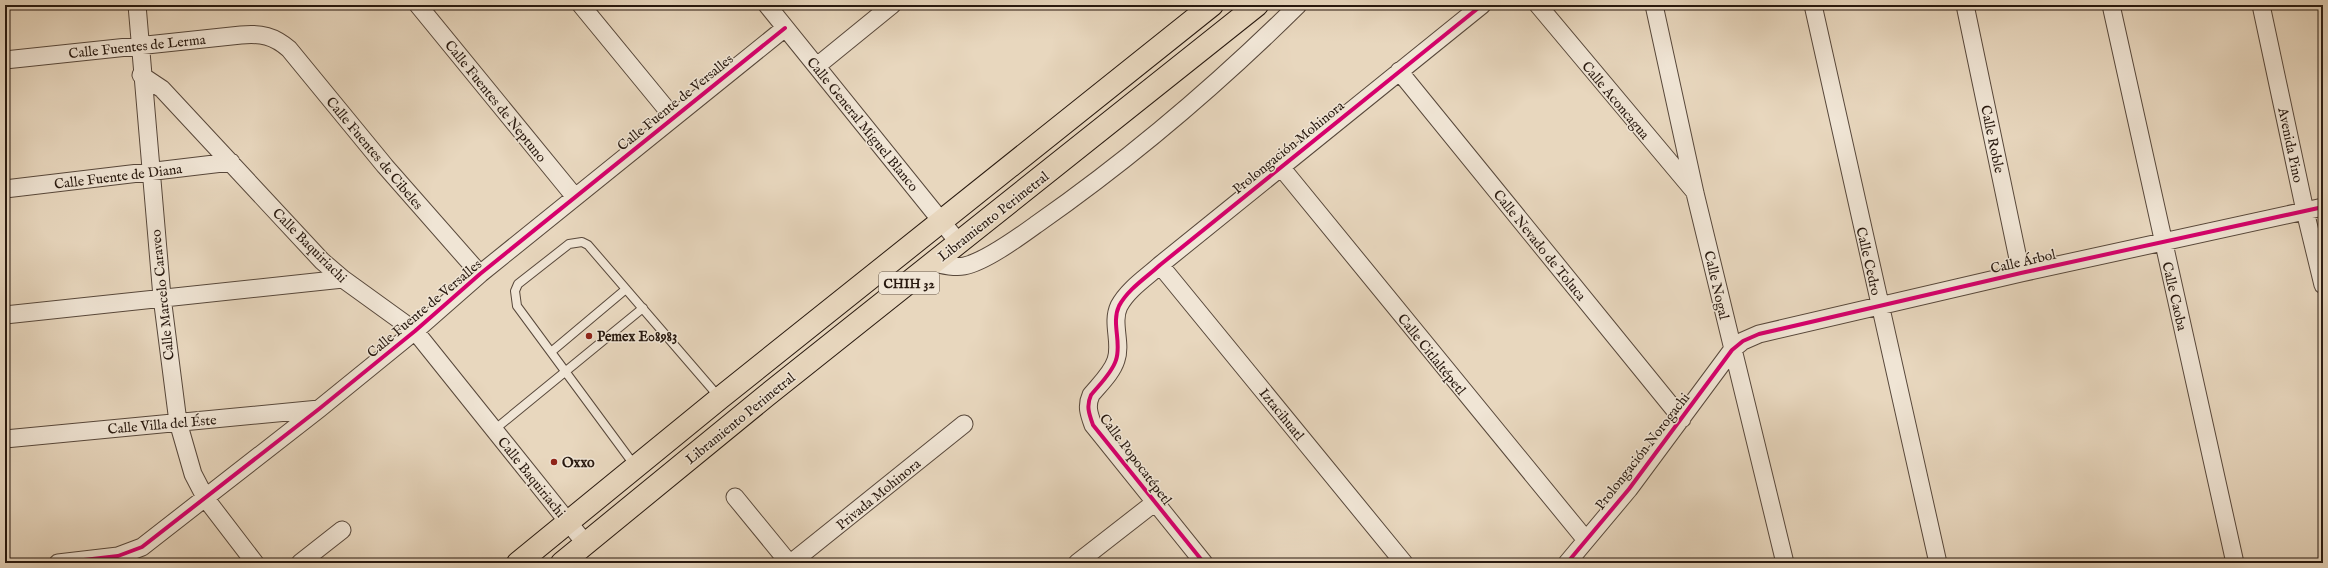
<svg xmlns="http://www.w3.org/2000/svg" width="2328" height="568" font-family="'IM FELL English',serif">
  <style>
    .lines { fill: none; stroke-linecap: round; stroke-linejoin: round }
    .lane-casing { stroke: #58483b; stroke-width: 10 }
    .street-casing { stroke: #58483b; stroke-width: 19 }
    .primary-casing { stroke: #28190f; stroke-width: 24 }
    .lane { stroke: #f0e5d5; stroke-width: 8 }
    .street { stroke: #f0e5d5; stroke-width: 17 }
    .primary { stroke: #e8d7be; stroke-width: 22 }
    .cycleway-casing { stroke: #f0e5d5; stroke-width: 6 }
    .cycleway { stroke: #d6006c; stroke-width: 4 }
    .poi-dot { fill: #8f2418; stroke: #f0e5d5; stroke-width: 1.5 }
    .labels { text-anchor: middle; stroke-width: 3; stroke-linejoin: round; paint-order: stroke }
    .shield { fill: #f0e5d5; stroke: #64564a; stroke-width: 1 }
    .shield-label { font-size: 13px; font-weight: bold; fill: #28190f }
    .street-label { font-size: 14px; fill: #28190f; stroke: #f0e5d5 }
    .poi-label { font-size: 14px; font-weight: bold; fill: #28190f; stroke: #f0e5d5; text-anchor: start }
  </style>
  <rect width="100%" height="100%" fill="#e8d7be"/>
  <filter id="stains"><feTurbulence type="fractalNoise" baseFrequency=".005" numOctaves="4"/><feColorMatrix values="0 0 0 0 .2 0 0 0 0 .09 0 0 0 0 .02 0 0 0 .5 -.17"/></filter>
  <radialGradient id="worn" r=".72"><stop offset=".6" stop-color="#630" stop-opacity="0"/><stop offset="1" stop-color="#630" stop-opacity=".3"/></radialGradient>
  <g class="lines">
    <g class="lane-casing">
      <path id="lane" d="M 551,352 L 626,289
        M 494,430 L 643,308
        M 635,466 L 517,306 L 515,291 L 518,284 L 569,244 L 582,242 L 588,245 L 719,397"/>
    </g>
    <g class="street-casing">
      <path id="street" d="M 137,5 L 162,297 L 178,422 L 193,474 L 206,499 L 255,563
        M 418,5 L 575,197
        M 581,5 L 673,117
        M 767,5 L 959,243
        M 1538,5 L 1694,191
        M 1654,5 L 1695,193 L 1785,563
        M 1813,5 L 1938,563
        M 1965,5 L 2021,273
        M 2111,5 L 2235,563
        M 2261,5 L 2305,211 L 2323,285
        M 5,60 L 241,35 C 261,33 274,36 289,49 L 385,166 L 480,274
        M 817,66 L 892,5
        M 1399,71 L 1682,419
        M 141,75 L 162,89 L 322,261 L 343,279 L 415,331 L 585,543
        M 1280,166 L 1586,540
        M 5,189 L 231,162
        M 934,263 C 944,265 953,268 964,266 C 985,262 1019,237 1037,224 C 1130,159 1217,85 1298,5
        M 1160,265 L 1404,563
        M 5,315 L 343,279
        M 5,439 L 319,409
        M 735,497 L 789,563
        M 58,563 L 118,556 L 142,547 L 319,409 L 415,331 L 480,274 L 785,28
        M 300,563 L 342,530
        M 791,563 L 964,424
        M 1077,563 L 1154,503
        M 1204,563 L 1093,425 C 1089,414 1086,406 1091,395 C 1099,385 1112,373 1116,360 C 1122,343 1111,323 1119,306 C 1128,289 1147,277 1160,265 L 1482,5
        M 1567,563 L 1629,489 L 1732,350 L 1743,341 L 1759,334 L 2021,273 L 2323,207"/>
    </g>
    <g class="primary-casing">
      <path id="primary" d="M 518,563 L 720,398 L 1212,5
        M 562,563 L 766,396 L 1257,5"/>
    </g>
    <use href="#lane" class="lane"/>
    <use href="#street" class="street"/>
    <use href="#primary" class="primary"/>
    <g class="cycleway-casing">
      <path id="cycleway" d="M 58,563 L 118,556 L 142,547 L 319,409 L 415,331 L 480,274 L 785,28
        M 1204,563 L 1093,425 C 1089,414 1086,406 1091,395 C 1099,385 1112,373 1116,360 C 1122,343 1111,323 1119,306 C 1128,289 1147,277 1160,265 L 1482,5
        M 1567,563 L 1629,489 L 1732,350 L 1743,341 L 1759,334 L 2021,273 L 2323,207"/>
    </g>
    <use href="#cycleway" class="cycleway"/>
  </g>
  <g class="poi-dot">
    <circle cx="589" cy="336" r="4"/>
    <circle cx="554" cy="462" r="4"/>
  </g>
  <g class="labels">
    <rect class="shield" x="879" y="272" width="60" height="22" rx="3"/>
    <g class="shield-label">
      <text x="909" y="288">CHIH 32</text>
    </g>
    <g class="street-label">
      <text transform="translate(137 46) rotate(-6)" y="5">Calle Fuentes de Lerma</text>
      <text transform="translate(1616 100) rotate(50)" y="5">Calle Aconcagua</text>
      <text transform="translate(496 101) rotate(51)" y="5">Calle Fuentes de Neptuno</text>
      <text transform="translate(675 102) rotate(-39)" y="5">Calle Fuente de Versalles</text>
      <text transform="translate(863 124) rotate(51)" y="5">Calle General Miguel Blanco</text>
      <text transform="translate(1993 139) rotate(78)" y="5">Calle Roble</text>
      <text transform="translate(2291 145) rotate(78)" y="5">Avenida Pino</text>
      <text transform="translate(1288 147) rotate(-39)" y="5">Prolongación Mohinora</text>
      <text transform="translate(375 153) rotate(50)" y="5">Calle Fuentes de Cibeles</text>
      <text transform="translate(118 176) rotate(-7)" y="5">Calle Fuente de Diana</text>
      <text transform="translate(993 216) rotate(-38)" y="5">Libramiento Perimetral</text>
      <text transform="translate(310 245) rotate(45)" y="5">Calle Baquiriachi</text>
      <text transform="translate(1540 245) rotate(51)" y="5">Calle Nevado de Toluca</text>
      <text transform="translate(1869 261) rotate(77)" y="5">Calle Cedro</text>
      <text transform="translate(2023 261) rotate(-13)" y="5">Calle Árbol</text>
      <text transform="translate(1717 285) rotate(77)" y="5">Calle Nogal</text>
      <text transform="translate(162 295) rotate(-96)" y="5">Calle Marcelo Caraveo</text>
      <text transform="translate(2175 296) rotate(77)" y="5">Calle Caoba</text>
      <text transform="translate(424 308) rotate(-40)" y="5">Calle Fuente de Versalles</text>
      <text transform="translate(1432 354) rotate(51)" y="5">Calle Citlaltépetl</text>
      <text transform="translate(1282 414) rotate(51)" y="5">Iztacihuatl</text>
      <text transform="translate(740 418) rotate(-39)" y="5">Libramiento Perimetral</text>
      <text transform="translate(162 424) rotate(-5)" y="5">Calle Villa del Éste</text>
      <text transform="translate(1642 451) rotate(-52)" y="5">Prolongación Norogachi</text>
      <text transform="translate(1136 459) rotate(53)" y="5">Calle Popocatépetl</text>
      <text transform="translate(532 477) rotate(51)" y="5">Calle Baquiriachi</text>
      <text transform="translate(878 494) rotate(-39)" y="5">Privada Mohinora</text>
    </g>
    <g class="poi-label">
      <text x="597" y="341">Pemex E08983</text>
      <text x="562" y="467">Oxxo</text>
    </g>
  </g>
  <rect width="2328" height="568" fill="none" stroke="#e8d7be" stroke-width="20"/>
  <rect x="6" y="6" width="2316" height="556" fill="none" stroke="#28190f" stroke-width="2"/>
  <rect x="10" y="10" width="2308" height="548" fill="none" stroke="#28190f"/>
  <rect width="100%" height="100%" filter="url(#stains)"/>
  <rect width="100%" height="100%" fill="url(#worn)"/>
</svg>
